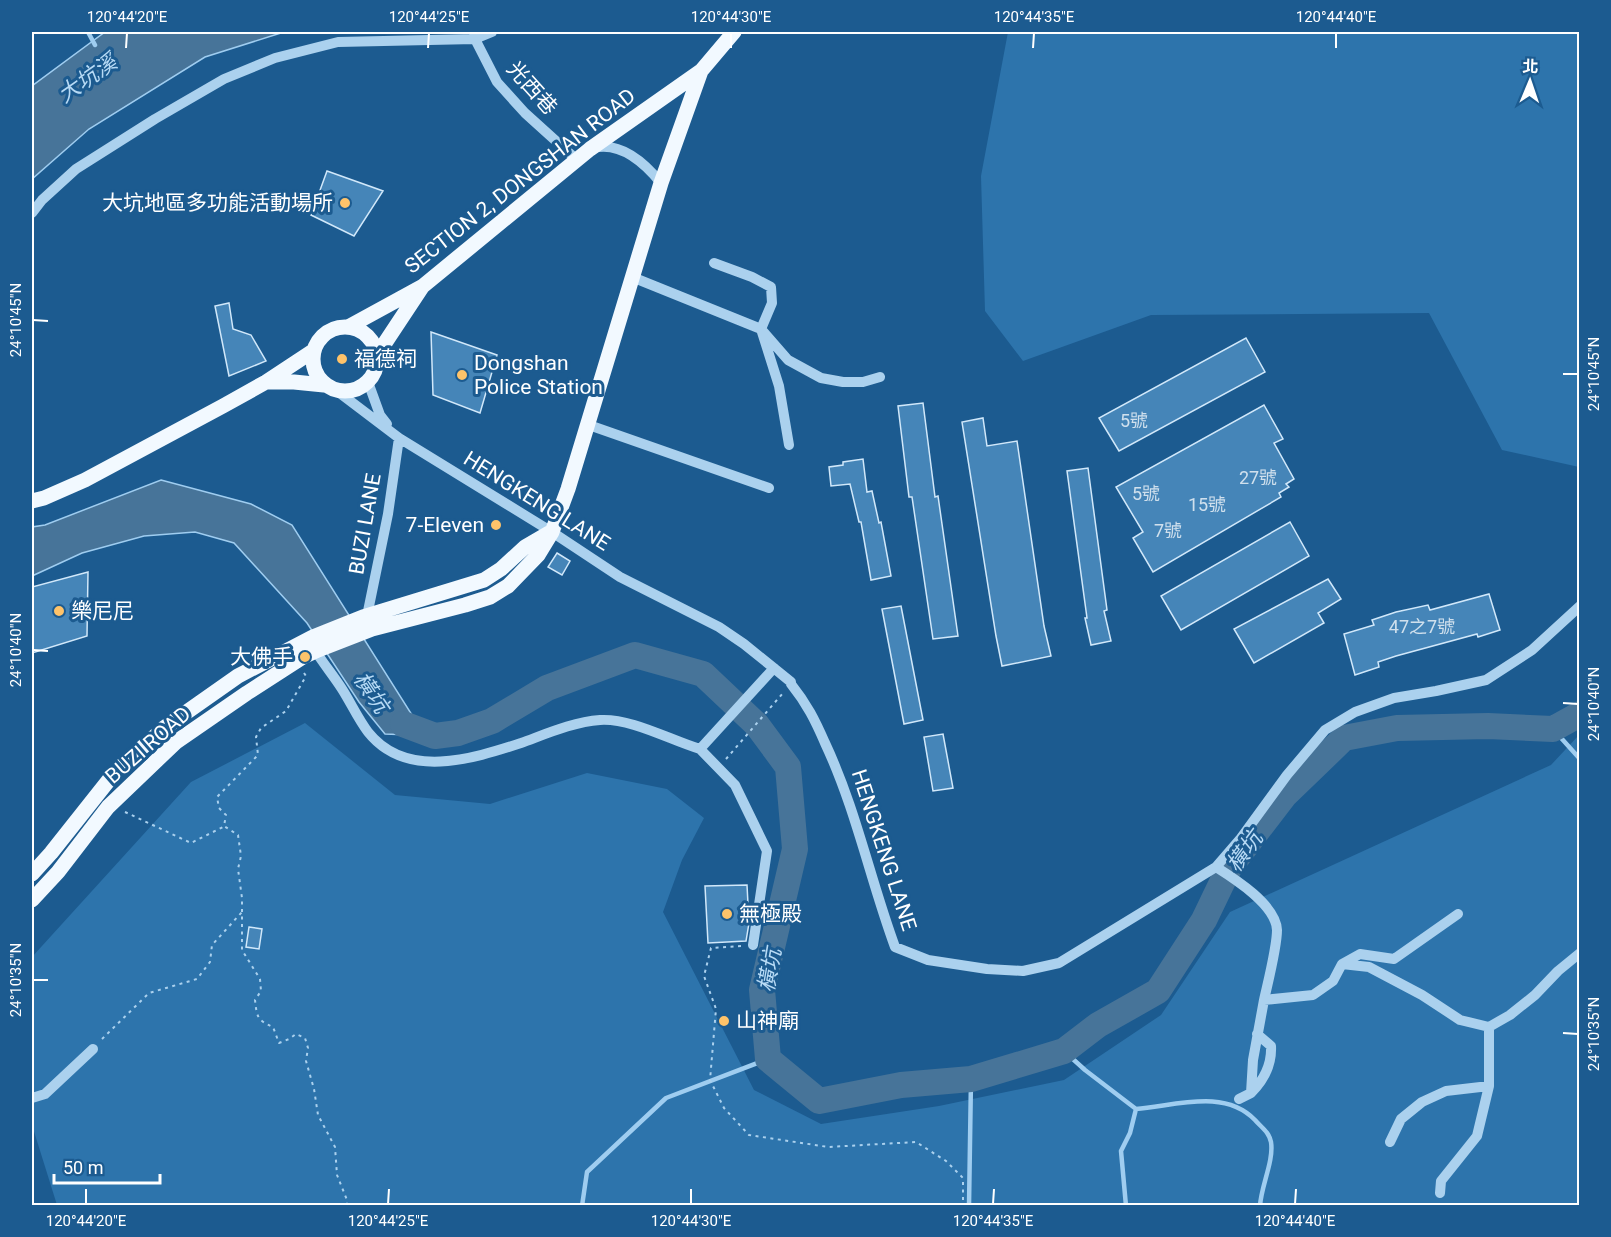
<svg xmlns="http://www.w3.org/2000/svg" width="1611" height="1237" font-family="Roboto,'Noto Sans TC',sans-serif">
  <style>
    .green { fill: #2d74ac }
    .water { fill: #477499; stroke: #9fcdf0; stroke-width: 1.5 }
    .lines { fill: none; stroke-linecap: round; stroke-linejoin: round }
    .stream { stroke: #9fcdf0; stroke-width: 4.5 }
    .river { stroke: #477499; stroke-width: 26 }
    .building { fill: #4585b8; stroke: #d1e8fa; stroke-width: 1.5 }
    .path { stroke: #abd1ee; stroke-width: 2; stroke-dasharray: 3 4.5; stroke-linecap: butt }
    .minor { stroke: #abd1ee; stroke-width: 10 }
    .major { stroke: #f2f9ff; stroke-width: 15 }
    .ticks { fill: none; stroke: #fff; stroke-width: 2 }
    .poi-dot { fill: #fec36a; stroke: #1c5b90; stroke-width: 2 }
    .labels { text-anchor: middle; stroke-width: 6; stroke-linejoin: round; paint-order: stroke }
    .number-label { font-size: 18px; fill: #d0e0ed }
    .street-label { font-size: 21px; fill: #fff; stroke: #1c5b90 }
    .poi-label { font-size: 21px; fill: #fff; stroke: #1c5b90; text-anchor: start }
    .water-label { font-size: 22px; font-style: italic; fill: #b7daf5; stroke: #1c5b90 }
    .neatline { fill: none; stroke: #fff; stroke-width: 2 }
    .ticks-label { font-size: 15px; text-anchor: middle; fill: #fff }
  </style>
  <rect width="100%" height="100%" fill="#1c5b90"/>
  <path class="green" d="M 1008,32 L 1579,32 L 1579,467 L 1502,450 L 1429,313 L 1151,315 L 1023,361 L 985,311 L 981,176 Z
    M 305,723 L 395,795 L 490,804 L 587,773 L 667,789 L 704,818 L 682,860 L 663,912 L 754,1090 L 821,1124 L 939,1106 L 1064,1080 L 1161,1015 L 1230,912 L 1551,765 L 1579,735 L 1579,1205 L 57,1205 L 32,1125 L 32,957 L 191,782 Z"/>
  <path class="water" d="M 105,32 L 284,32 L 205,57 L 89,129 L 32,179 L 32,86 Z
    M 161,480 L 251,504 L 292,525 L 417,723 L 435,736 L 385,734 L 359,702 L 307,623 L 234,543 L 195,532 L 144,536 L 82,553 L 32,576 L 32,527 L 45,525 Z"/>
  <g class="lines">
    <path class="stream" d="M 88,32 L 95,45
      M 1553,729 L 1580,759
      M 1064,1051 L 1085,1070 L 1136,1109 L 1130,1133 L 1121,1151 L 1126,1206
      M 1136,1109 C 1175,1106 1224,1088 1255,1120 C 1262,1128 1269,1132 1271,1142 C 1274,1161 1261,1186 1260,1206
      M 582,1206 L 587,1172 L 666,1098 L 768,1059
      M 969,1206 L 971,1079"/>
    <path class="river" d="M 403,724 L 435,736 L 458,733 L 492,721 L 547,688 L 635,655 L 703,674 L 757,725 L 788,767 L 795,849 L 762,990 L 768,1059 L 819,1101 L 901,1085 L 971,1079 L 1064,1051 L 1098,1025 L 1158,991 L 1204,920 L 1229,868 L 1284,796 L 1344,738 L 1397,728 L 1488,726 L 1553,729 L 1580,714"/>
  </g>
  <path class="building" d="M 327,171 L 383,191 L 354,236 L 311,215 Z
    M 229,303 L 233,329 L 251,335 L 266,361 L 229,376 L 215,306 Z
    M 431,332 L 497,355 L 480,413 L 433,395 Z
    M 1246,338 L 1265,372 L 1119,451 L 1099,418 Z
    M 923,403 L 935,497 L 938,496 L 958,636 L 933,639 L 912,497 L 909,497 L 898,406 Z
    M 1264,405 L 1283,439 L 1274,443 L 1294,479 L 1286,484 L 1289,487 L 1279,493 L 1281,497 L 1153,572 L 1133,538 L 1143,532 L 1116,487 Z
    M 983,418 L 987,446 L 1017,441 L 1044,626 L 1051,656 L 1002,666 L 996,636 L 962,422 Z
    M 863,459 L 867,492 L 872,491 L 879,523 L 881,522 L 891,576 L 871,580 L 861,522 L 859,522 L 850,484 L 831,486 L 829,467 L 843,465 L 843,462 Z
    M 1088,468 L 1107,610 L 1104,611 L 1111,641 L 1091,645 L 1085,618 L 1087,618 L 1067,471 Z
    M 1290,522 L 1309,556 L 1181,630 L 1161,596 Z
    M 557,553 L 570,561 L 562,575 L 548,567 Z
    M 88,572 L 87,636 L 32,653 L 32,587 Z
    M 1328,579 L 1341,599 L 1318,613 L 1324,623 L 1254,663 L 1234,629 Z
    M 1489,594 L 1500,630 L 1478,637 L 1477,634 L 1396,656 L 1378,662 L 1379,667 L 1355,675 L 1344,634 L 1374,625 L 1372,620 L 1396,612 L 1428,605 L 1430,610 Z
    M 901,606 L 923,720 L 904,724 L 882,609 Z
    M 943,734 L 953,788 L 933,791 L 924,737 Z
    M 747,885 L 749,923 L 746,941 L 708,943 L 705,886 Z
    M 249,927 L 262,929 L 259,949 L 246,947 Z"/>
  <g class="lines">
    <path class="path" d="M 304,673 L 306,676 L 286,711 L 261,728 L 256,737 L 258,755 L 217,797 L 219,808 L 226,815 L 224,826 L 238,835 L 241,856 L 238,869 L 242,898 L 242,950 L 260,979 L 261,991 L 255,1000 C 257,1017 257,1020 273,1027 L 279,1043 L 289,1039 L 296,1034 L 305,1038 L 308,1048 L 306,1061 L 314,1089 L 318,1115 L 335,1147 L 337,1175 L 347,1200 L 347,1206
      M 726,759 L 783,693
      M 125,812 L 191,843 L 223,827
      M 741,946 L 711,948 L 704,976 L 716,1009 L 710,1080 L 724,1108 L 749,1135 L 828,1147 L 916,1142 L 946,1161 L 963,1178 L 963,1206
      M 102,1039 L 149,993 L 197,979 L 210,962 L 212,945 L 242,912"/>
    <path class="minor" d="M 474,32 L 475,39 L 497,82 L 525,113 L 577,160
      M 593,148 C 621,141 644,162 661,183
      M 32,213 L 42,200 L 76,169 L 155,119 L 224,79 L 275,58 L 338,42 L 475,39 L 492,32
      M 714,263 L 752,277 L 771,287 L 772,303 L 761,329 L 779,386 L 789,445
      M 632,277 L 761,329 L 788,360 L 821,378 L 843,382 L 863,382 L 880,377
      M 368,382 L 380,415 L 387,424
      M 337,391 L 399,438 L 552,532 L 620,577 L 719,627 L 744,644 L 791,682 L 791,684 C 807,704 815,720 825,743 C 856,809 870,879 895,947 L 928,960 L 987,969 L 1023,971 L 1059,963 L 1216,867 L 1241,838 L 1287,775 L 1325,730 L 1355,712 L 1394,698 L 1436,691 L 1486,680 L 1532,650 L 1580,606
      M 586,424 L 769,488
      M 367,616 L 388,514 L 399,438
      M 313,647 C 322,662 333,675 342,689 C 351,703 358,719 368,732 C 406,780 472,759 521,743 C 546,734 573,722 600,720 C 631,718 670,740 700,749 L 774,668
      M 700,749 L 735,785 L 767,851 L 753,945
      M 1216,867 C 1235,879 1276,905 1277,930 C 1277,947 1268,982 1264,1000 L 1313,995 L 1333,981 L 1342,964 L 1369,967 L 1422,995 L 1460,1020 L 1489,1027 L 1510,1015 L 1535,995 L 1558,971 L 1580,953
      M 1342,964 L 1360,954 L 1394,959 L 1458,914
      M 1251,1093 C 1264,1080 1272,1065 1271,1046 L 1257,1034
      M 32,1098 L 45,1094 L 93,1049
      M 1239,1099 L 1251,1093 L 1253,1060 L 1264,1000
      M 1390,1142 L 1401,1119 L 1422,1102 L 1446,1091 L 1489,1086
      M 1440,1193 L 1441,1181 L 1477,1136 L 1489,1086 L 1489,1027"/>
    <path class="major" d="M313 359a32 32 0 1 1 64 0a32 32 0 1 1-64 0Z
      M 348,327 L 423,286 L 590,149 L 701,71 L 734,32
      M 377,355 L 422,287
      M 266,382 L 294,382 L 324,385
      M 32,501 L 44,498 L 85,480 L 223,406 L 266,382 L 313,351
      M 32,874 L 51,853 L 116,771 L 164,728 L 238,676 L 313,637 L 363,617 L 484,580 L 501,569 L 525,547 L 549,533
      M 32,900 L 58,872 L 108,807 L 176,742 L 247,693 L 303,657 L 318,650 L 372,629 L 465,605 L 490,597 L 508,586 L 538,555 L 552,532 L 568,489 L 661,183 L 701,71"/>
  </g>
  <path class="ticks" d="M 126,48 L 127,33M 428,48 L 429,33M 731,48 L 731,33M 1033,48 L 1034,33M 1336,48 L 1336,33M 33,320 L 48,321M 1563,374 L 1578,374M 33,650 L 48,651M 1563,703 L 1578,704M 33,980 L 48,980M 1563,1033 L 1578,1034M 86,1204 L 86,1189M 388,1204 L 389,1189M 691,1204 L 691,1189M 993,1204 L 994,1189M 1295,1204 L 1296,1189"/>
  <g class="poi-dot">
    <circle cx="345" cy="203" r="6"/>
    <circle cx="342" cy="359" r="6"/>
    <circle cx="462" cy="375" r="6"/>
    <circle cx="496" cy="525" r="6"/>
    <circle cx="59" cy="611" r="6"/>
    <circle cx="305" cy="657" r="6"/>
    <circle cx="727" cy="914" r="6"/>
    <circle cx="724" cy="1021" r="6"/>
  </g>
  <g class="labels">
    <g class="number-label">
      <text x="1134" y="427">5號</text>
      <text x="1258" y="484">27號</text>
      <text x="1146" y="500">5號</text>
      <text x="1207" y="511">15號</text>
      <text x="1168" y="537">7號</text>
      <text x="1422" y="633">47之7號</text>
    </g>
    <g class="street-label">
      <text transform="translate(532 88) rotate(48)" y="7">光西巷</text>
      <text transform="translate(520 181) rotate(-38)" y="7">SECTION 2, DONGSHAN ROAD</text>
      <text transform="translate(537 501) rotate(32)" y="7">HENGKENG LANE</text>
      <text transform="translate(365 524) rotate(-80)" y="7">BUZI LANE</text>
      <text transform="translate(148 745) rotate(-41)" y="7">BUZI ROAD</text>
      <text transform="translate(884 850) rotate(72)" y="7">HENGKENG LANE</text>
    </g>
    <g class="poi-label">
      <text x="333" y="210" text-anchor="end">大坑地區多功能活動場所</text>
      <text x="354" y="366">福德祠</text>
      <text x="474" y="370">Dongshan<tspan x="474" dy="24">Police Station</tspan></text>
      <text x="484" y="532" text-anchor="end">7-Eleven</text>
      <text x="71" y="618">樂尼尼</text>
      <text x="293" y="664" text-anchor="end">大佛手</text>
      <text x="739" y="921">無極殿</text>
      <text x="736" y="1028">山神廟</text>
    </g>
    <g class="water-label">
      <text transform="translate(87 78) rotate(-35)" y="8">大坑溪</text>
      <text transform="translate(372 692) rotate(56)" y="8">橫坑</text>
      <text transform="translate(1244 851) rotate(-54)" y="8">橫坑</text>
      <text transform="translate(769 970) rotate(-80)" y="8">橫坑</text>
    </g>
  </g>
  <rect width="1611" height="1237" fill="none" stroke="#1c5b90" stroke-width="66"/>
  <g transform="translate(1530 81) rotate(2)" stroke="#1c5b90" stroke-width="4.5" paint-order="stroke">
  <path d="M0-4.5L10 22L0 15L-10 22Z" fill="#ffffff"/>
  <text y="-9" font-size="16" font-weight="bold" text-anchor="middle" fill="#ffffff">北</text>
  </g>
  <path d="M54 1174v9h106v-9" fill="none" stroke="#ffffff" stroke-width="3"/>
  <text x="63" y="1174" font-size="18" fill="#ffffff" stroke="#1c5b90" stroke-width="4.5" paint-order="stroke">50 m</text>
  <rect x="33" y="33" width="1545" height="1171" class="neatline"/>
  <g class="ticks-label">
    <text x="127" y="22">120°44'20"E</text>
    <text x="429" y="22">120°44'25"E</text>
    <text x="731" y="22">120°44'30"E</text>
    <text x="1034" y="22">120°44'35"E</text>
    <text x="1336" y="22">120°44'40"E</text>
    <text transform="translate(16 320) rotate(-90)" y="5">24°10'45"N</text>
    <text transform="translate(1594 374) rotate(-90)" y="5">24°10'45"N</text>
    <text transform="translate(16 650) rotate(-90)" y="5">24°10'40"N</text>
    <text transform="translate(1594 704) rotate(-90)" y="5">24°10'40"N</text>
    <text transform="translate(16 980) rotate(-90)" y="5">24°10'35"N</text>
    <text transform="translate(1594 1034) rotate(-90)" y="5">24°10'35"N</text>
    <text x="86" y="1226">120°44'20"E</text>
    <text x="388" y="1226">120°44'25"E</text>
    <text x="691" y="1226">120°44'30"E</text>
    <text x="993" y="1226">120°44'35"E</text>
    <text x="1295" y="1226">120°44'40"E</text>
  </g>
</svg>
